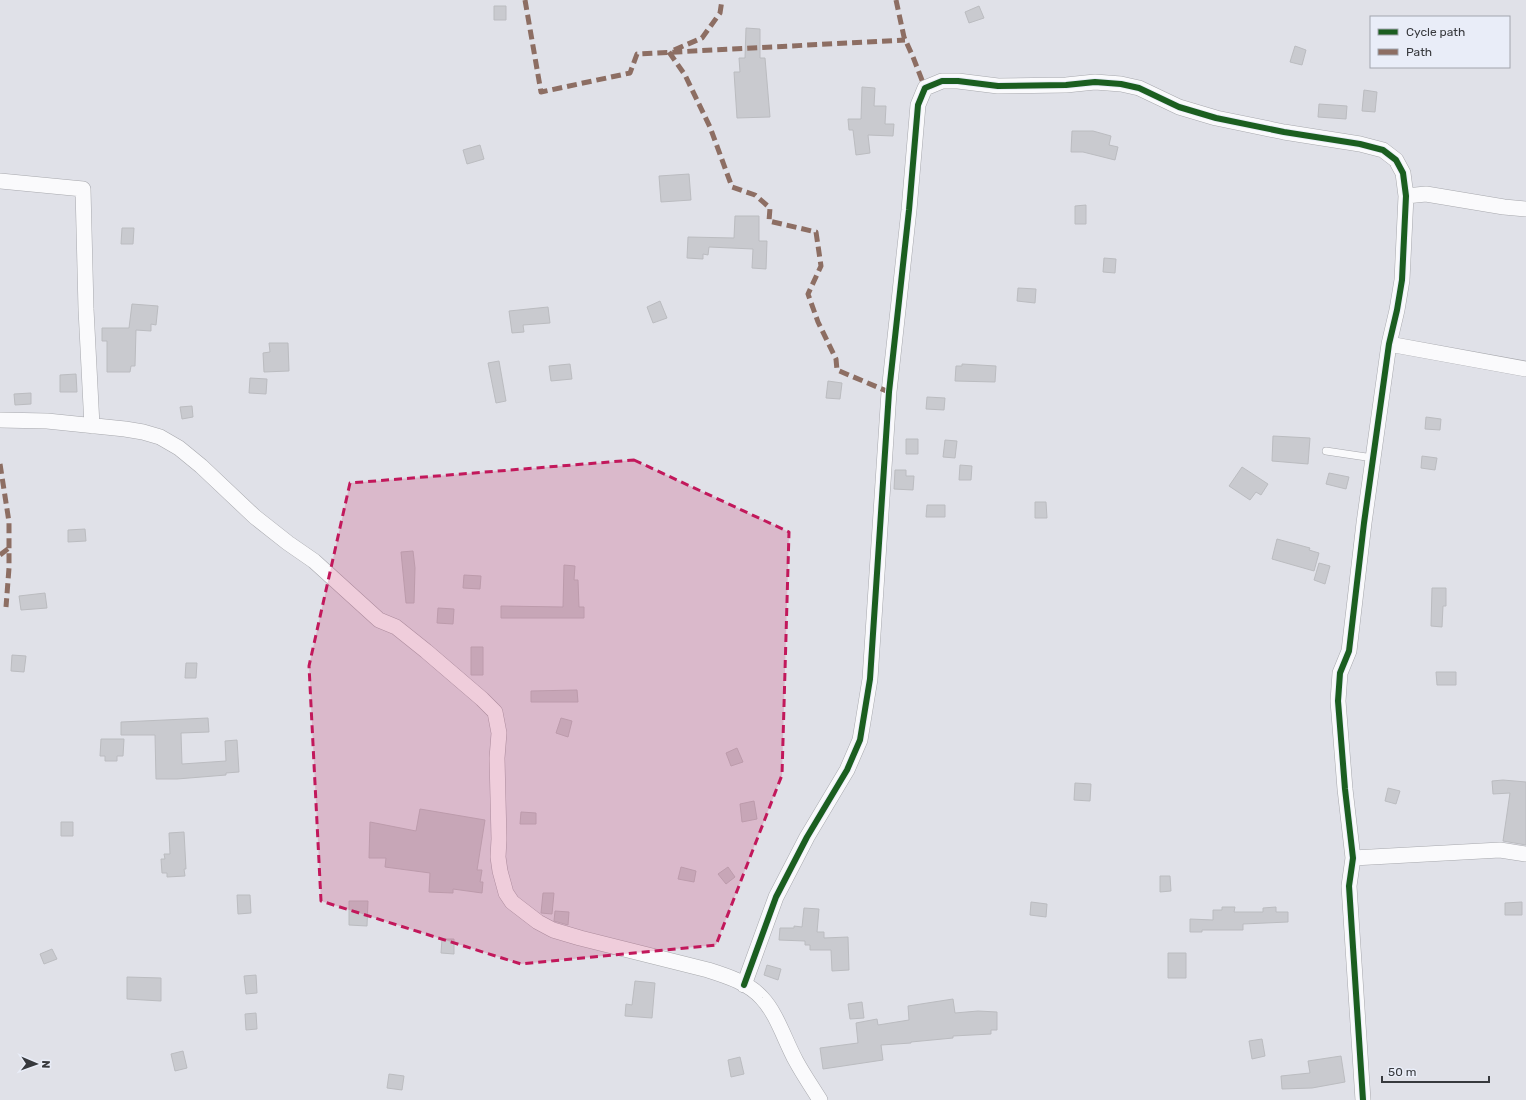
<svg xmlns="http://www.w3.org/2000/svg" width="1526" height="1100" font-family="Rubik,sans-serif">
  <style>
    .building { fill: #c9cacf; stroke: #bbbcc0 }
    .lines { fill: none; stroke-linecap: round; stroke-linejoin: round }
    .lane-casing { stroke: #a7a8ad; stroke-width: 8 }
    .street-casing { stroke: #a7a8ad; stroke-width: 16 }
    .lane { stroke: #fafafc; stroke-width: 7 }
    .street { stroke: #fafafc; stroke-width: 15 }
    .quiet { stroke: #8d6e63; stroke-width: 5; stroke-dasharray: 10 5; stroke-linecap: butt }
    .cycleway-casing { stroke: #e9edf8; stroke-width: 8 }
    .cycleway { stroke: #1b5e20; stroke-width: 6 }
    .marked { fill: #c2185b; fill-opacity: 0.2; stroke: #c2185b; stroke-width: 3; stroke-dasharray: 8 5; stroke-linejoin: round }
  </style>
  <rect width="100%" height="100%" fill="#e0e1e8"/>
  <path class="building" d="M 494,6 L 506,6 L 506,20 L 494,20 Z
    M 979,6 L 984,18 L 969,23 L 965,12 Z
    M 746,28 L 760,29 L 760,58 L 765,58 L 770,117 L 737,118 L 734,72 L 740,72 L 739,58 L 745,58 Z
    M 1295,46 L 1306,50 L 1302,65 L 1290,62 Z
    M 862,87 L 875,88 L 874,106 L 886,106 L 885,124 L 894,124 L 893,136 L 868,135 L 870,153 L 856,155 L 853,130 L 849,130 L 848,119 L 861,119 Z
    M 1364,90 L 1377,92 L 1375,112 L 1362,111 Z
    M 1319,104 L 1347,106 L 1346,119 L 1318,117 Z
    M 1072,131 L 1093,131 L 1111,136 L 1109,145 L 1118,147 L 1115,160 L 1083,152 L 1071,152 Z
    M 480,145 L 484,159 L 467,164 L 463,150 Z
    M 689,174 L 691,200 L 661,202 L 659,176 Z
    M 1086,205 L 1086,224 L 1075,224 L 1075,206 Z
    M 735,216 L 759,216 L 759,241 L 767,241 L 766,269 L 752,268 L 753,249 L 709,247 L 708,255 L 703,254 L 703,259 L 687,258 L 688,237 L 734,238 Z
    M 122,228 L 134,228 L 133,244 L 121,244 Z
    M 1104,258 L 1116,259 L 1115,273 L 1103,272 Z
    M 1018,288 L 1036,289 L 1035,303 L 1017,301 Z
    M 660,301 L 667,318 L 653,323 L 647,307 Z
    M 132,304 L 158,306 L 156,325 L 151,324 L 151,331 L 136,330 L 135,366 L 131,366 L 130,372 L 107,372 L 107,341 L 102,341 L 102,328 L 129,328 Z
    M 548,307 L 550,323 L 523,325 L 524,332 L 512,333 L 509,311 Z
    M 269,343 L 288,343 L 289,371 L 264,372 L 263,353 L 270,352 Z
    M 499,361 L 506,401 L 496,403 L 488,363 Z
    M 570,364 L 572,379 L 551,381 L 549,366 Z
    M 962,364 L 996,366 L 995,382 L 955,381 L 956,366 L 962,366 Z
    M 76,374 L 77,392 L 60,392 L 60,375 Z
    M 250,378 L 267,379 L 266,394 L 249,393 Z
    M 828,381 L 842,383 L 840,399 L 826,398 Z
    M 31,393 L 31,404 L 15,405 L 14,394 Z
    M 927,397 L 945,398 L 944,410 L 926,409 Z
    M 192,406 L 193,417 L 182,419 L 180,407 Z
    M 1426,417 L 1441,419 L 1440,430 L 1425,429 Z
    M 1273,436 L 1310,438 L 1308,464 L 1272,461 Z
    M 906,439 L 918,439 L 918,454 L 906,454 Z
    M 945,440 L 957,441 L 955,458 L 943,457 Z
    M 1422,456 L 1437,458 L 1435,470 L 1421,468 Z
    M 960,465 L 972,466 L 971,480 L 959,480 Z
    M 1242,467 L 1268,484 L 1261,495 L 1256,492 L 1250,500 L 1229,486 Z
    M 895,470 L 906,470 L 906,476 L 914,476 L 913,490 L 894,489 Z
    M 1329,473 L 1349,477 L 1346,489 L 1326,484 Z
    M 1035,502 L 1046,502 L 1047,518 L 1035,518 Z
    M 927,505 L 945,505 L 945,517 L 926,517 Z
    M 85,529 L 86,541 L 68,542 L 68,530 Z
    M 1277,539 L 1310,548 L 1309,550 L 1319,553 L 1314,571 L 1272,559 Z
    M 413,551 L 415,568 L 414,603 L 406,603 L 401,552 Z
    M 1319,563 L 1330,566 L 1325,584 L 1314,580 Z
    M 564,565 L 575,566 L 574,580 L 578,580 L 579,607 L 584,607 L 584,618 L 501,618 L 501,606 L 563,607 Z
    M 464,575 L 481,576 L 480,589 L 463,588 Z
    M 1432,588 L 1446,588 L 1446,606 L 1443,606 L 1442,627 L 1431,626 Z
    M 45,593 L 47,608 L 21,610 L 19,596 Z
    M 438,608 L 454,609 L 453,624 L 437,623 Z
    M 471,647 L 483,647 L 483,675 L 471,675 Z
    M 12,655 L 26,656 L 24,672 L 11,671 Z
    M 186,663 L 197,663 L 196,678 L 185,678 Z
    M 1436,672 L 1456,672 L 1456,685 L 1437,685 Z
    M 577,690 L 578,702 L 531,702 L 531,691 Z
    M 208,718 L 209,732 L 181,733 L 182,764 L 226,761 L 225,741 L 237,740 L 239,772 L 226,773 L 226,775 L 177,779 L 156,779 L 155,735 L 121,735 L 121,722 Z
    M 561,718 L 572,721 L 568,737 L 556,733 Z
    M 101,739 L 124,739 L 123,756 L 117,756 L 117,761 L 105,761 L 105,756 L 100,756 Z
    M 737,748 L 743,762 L 731,766 L 726,753 Z
    M 1503,780 L 1526,782 L 1526,845 L 1503,841 L 1510,793 L 1493,794 L 1492,781 Z
    M 1075,783 L 1091,784 L 1090,801 L 1074,800 Z
    M 1388,788 L 1400,791 L 1396,804 L 1385,801 Z
    M 754,801 L 757,819 L 742,822 L 740,804 Z
    M 420,809 L 485,820 L 477,870 L 482,870 L 480,882 L 483,882 L 482,893 L 453,889 L 453,893 L 429,892 L 430,873 L 385,867 L 386,858 L 369,858 L 370,822 L 416,831 Z
    M 521,812 L 536,813 L 536,824 L 520,824 Z
    M 61,822 L 73,822 L 73,836 L 61,836 Z
    M 184,832 L 186,869 L 184,869 L 185,876 L 167,877 L 167,873 L 162,873 L 161,859 L 165,859 L 164,854 L 170,854 L 169,833 Z
    M 681,867 L 696,871 L 694,882 L 678,879 Z
    M 728,867 L 735,877 L 726,884 L 718,874 Z
    M 1160,876 L 1170,876 L 1171,891 L 1160,892 Z
    M 543,893 L 554,893 L 552,914 L 541,913 Z
    M 237,895 L 250,895 L 251,913 L 238,914 Z
    M 349,901 L 368,901 L 367,926 L 349,925 Z
    M 1031,902 L 1047,904 L 1046,917 L 1030,915 Z
    M 1522,902 L 1522,915 L 1505,915 L 1505,903 Z
    M 1222,907 L 1235,907 L 1234,912 L 1263,912 L 1263,908 L 1276,907 L 1276,912 L 1288,912 L 1288,922 L 1243,924 L 1243,930 L 1202,930 L 1202,932 L 1190,932 L 1190,919 L 1213,920 L 1213,910 L 1222,910 Z
    M 804,908 L 819,909 L 817,932 L 824,932 L 824,938 L 848,937 L 849,970 L 832,971 L 831,950 L 810,950 L 810,945 L 805,945 L 805,941 L 779,940 L 780,928 L 794,928 L 794,926 L 802,927 Z
    M 555,911 L 569,912 L 568,925 L 554,921 Z
    M 442,939 L 454,939 L 454,954 L 441,953 Z
    M 52,949 L 57,959 L 44,964 L 40,954 Z
    M 1168,953 L 1186,953 L 1186,978 L 1168,978 Z
    M 767,965 L 781,969 L 778,980 L 764,975 Z
    M 256,975 L 257,993 L 246,994 L 244,976 Z
    M 127,977 L 161,978 L 161,1001 L 127,999 Z
    M 635,981 L 655,983 L 652,1018 L 625,1016 L 626,1004 L 632,1005 Z
    M 953,999 L 955,1013 L 978,1011 L 997,1012 L 997,1030 L 991,1030 L 991,1034 L 953,1036 L 953,1038 L 911,1042 L 911,1043 L 881,1045 L 883,1060 L 823,1069 L 820,1048 L 858,1043 L 856,1023 L 877,1019 L 878,1025 L 909,1020 L 908,1006 Z
    M 862,1002 L 864,1018 L 850,1019 L 848,1004 Z
    M 256,1013 L 257,1029 L 246,1030 L 245,1014 Z
    M 1262,1039 L 1265,1056 L 1252,1059 L 1249,1041 Z
    M 183,1051 L 187,1068 L 175,1071 L 171,1054 Z
    M 1341,1056 L 1345,1082 L 1312,1088 L 1282,1089 L 1281,1076 L 1310,1073 L 1308,1061 Z
    M 740,1057 L 744,1074 L 731,1077 L 728,1060 Z
    M 389,1074 L 404,1076 L 402,1090 L 387,1088 Z"/>
  <g class="lines">
    <g class="lane-casing">
      <path id="lane" d="M 1326,451 L 1373,458"/>
    </g>
    <g class="street-casing">
      <path id="street" d="M 0,181 L 83,189 L 86,309 L 92,426
        M 1406,196 L 1426,194 L 1504,207 L 1526,209
        M 1389,344 L 1526,369
        M 0,420 L 47,421 L 125,429 L 143,432 L 160,437 L 179,448 L 201,466 L 255,517 L 288,543 L 314,561 L 379,620 L 396,627 L 426,651 L 482,699 L 495,712 L 499,733 L 497,758 L 499,839 L 498,857 L 500,871 L 506,893 L 512,902 L 538,922 L 553,930 L 580,938 L 708,970 C 727,976 749,983 762,998 C 777,1014 785,1041 796,1061 C 803,1074 812,1087 820,1100
        M 1353,858 L 1500,850 L 1526,854
        M 744,985 L 776,897 L 807,837 L 847,770 L 860,740 L 870,679 L 889,392 L 909,210 L 918,105 L 925,88 L 942,81 L 958,81 L 998,86 L 1066,85 L 1095,82 L 1121,84 L 1139,88 L 1179,107 L 1216,118 L 1284,132 L 1360,144 L 1383,150 L 1396,160 L 1403,173 L 1406,196 L 1402,280 L 1397,310 L 1389,344 L 1364,523 L 1349,651 L 1340,673 L 1338,701 L 1345,789 L 1353,858 L 1349,886 L 1363,1100"/>
    </g>
    <use href="#lane" class="lane"/>
    <use href="#street" class="street"/>
    <path class="quiet" d="M 525,0 L 541,92 L 630,73 L 637,54 L 905,40
      M 896,0 L 904,37 L 913,57 L 925,88
      M 674,50 L 702,38 L 720,13 L 722,0
      M 669,52 L 685,75 L 710,127 L 732,187 L 755,195 L 770,208 L 769,221 L 816,232 L 821,266 L 808,294 L 818,322 L 836,359 L 837,370 L 889,392
      M 0,464 L 9,522 L 9,568 L 6,607
      M 0,555 L 9,548"/>
    <g class="cycleway-casing">
      <path id="cycleway" d="M 744,985 L 776,897 L 807,837 L 847,770 L 860,740 L 870,679 L 889,392 L 909,210 L 918,105 L 925,88 L 942,81 L 958,81 L 998,86 L 1066,85 L 1095,82 L 1121,84 L 1139,88 L 1179,107 L 1216,118 L 1284,132 L 1360,144 L 1383,150 L 1396,160 L 1403,173 L 1406,196 L 1402,280 L 1397,310 L 1389,344 L 1364,523 L 1349,651 L 1340,673 L 1338,701 L 1345,789 L 1353,858 L 1349,886 L 1363,1100"/>
    </g>
    <use href="#cycleway" class="cycleway"/>
  </g>
  <path class="marked" d="M 634,460 L 789,532 L 782,775 L 716,945 L 521,964 L 321,901 L 309,666 L 350,483 Z"/>
  <rect x="1370" y="16" width="140" height="52" fill="#e9edf8" stroke="#a2a5ad"/>
  <rect x="1378" y="29" width="20" height="6" fill="#1b5e20" stroke="#a2a5ad"/>
  <text x="1406" y="36" font-size="12" fill="#37393d">Cycle path</text>
  <rect x="1378" y="49" width="20" height="6" fill="#8d6e63" stroke="#a2a5ad"/>
  <text x="1406" y="56" font-size="12" fill="#37393d">Path</text>
  <g transform="translate(36 1064) rotate(92)" stroke="#e9edf8" stroke-width="3" paint-order="stroke">
  <path d="M0-3L7 15L0 10L-7 15Z" fill="#37393d"/>
  <text y="-6" font-size="11" font-weight="bold" text-anchor="middle" fill="#37393d">N</text>
  </g>
  <path d="M1382 1076v6h107v-6" fill="none" stroke="#37393d" stroke-width="2"/>
  <text x="1388" y="1076" font-size="12" fill="#37393d" stroke="#e9edf8" stroke-width="3" paint-order="stroke">50 m</text>
</svg>
